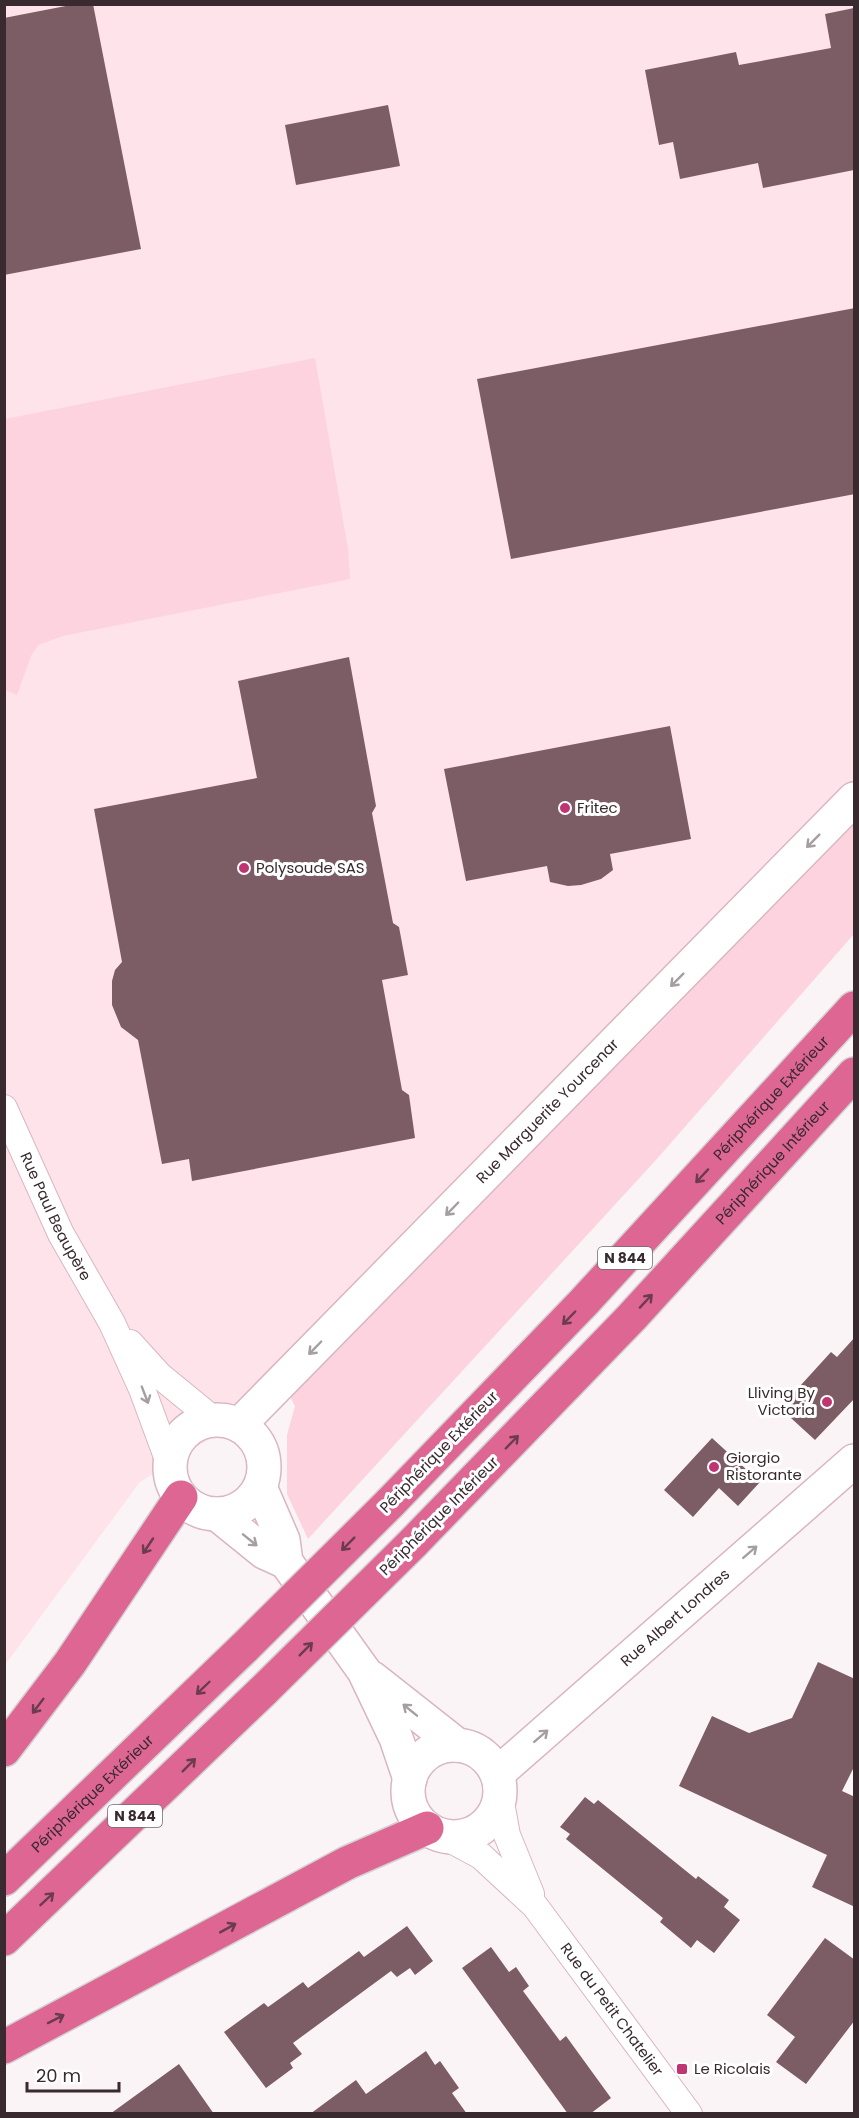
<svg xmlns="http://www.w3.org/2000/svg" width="859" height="2118" font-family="Poppins,sans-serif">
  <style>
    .built { fill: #fee3eb }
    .green { fill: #fcd3df }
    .building { fill: #7c5d66 }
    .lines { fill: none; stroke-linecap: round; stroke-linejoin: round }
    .street-casing { stroke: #d9b6c1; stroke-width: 28 }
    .secondary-casing { stroke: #d9b6c1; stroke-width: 36 }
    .highway-casing { stroke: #d3d0d1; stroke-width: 36 }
    .street { stroke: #fff; stroke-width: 26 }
    .secondary { stroke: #fff; stroke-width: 33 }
    .highway { stroke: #de6693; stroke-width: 33 }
    .highway-bridge-casing { stroke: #d3d0d1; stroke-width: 36; stroke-linecap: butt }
    .highway-bridge { stroke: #de6693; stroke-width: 33 }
    .oneway { stroke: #a59fa1 }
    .oneway2 { stroke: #6a3c4c }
    .poi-dot { fill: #be3571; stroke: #fff; stroke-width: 2 }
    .labels { text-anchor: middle; stroke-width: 6; stroke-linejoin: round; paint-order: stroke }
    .shield { fill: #fff; stroke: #746a6d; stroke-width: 1.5 }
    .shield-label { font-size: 14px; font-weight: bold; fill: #382a2e }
    .poi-label { font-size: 15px; fill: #382a2e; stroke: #fff; text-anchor: start }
    .street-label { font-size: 15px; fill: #382a2e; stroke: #fff }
  </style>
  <rect width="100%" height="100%" fill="#fbf4f6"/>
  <path class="built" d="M 5,5 L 854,5 L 854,817 L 662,1021 L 287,1391 L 140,1482 L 5,1665 Z"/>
  <path class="green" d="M 315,358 L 348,549 L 350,579 L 63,636 L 38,645 L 31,656 L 17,695 L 5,690 L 5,419 Z
    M 854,817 L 854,934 L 655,1161 L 308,1539 L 287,1494 L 287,1435 L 295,1406 L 287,1391 L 662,1021 Z"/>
  <path class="building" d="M 76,4 L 93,4 L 141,249 L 4,275 L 4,18 Z
    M 854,8 L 854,170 L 763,188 L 758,163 L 680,179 L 673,142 L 659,145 L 645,70 L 736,52 L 739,65 L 831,48 L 825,14 Z
    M 388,105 L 400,166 L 296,185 L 285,125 Z
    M 855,308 L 855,494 L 511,559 L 477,379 Z
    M 349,657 L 376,806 L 372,813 L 393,923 L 399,927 L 408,975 L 382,980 L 402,1090 L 409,1095 L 415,1138 L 192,1181 L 189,1159 L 162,1164 L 138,1040 L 121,1027 L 112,1005 L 112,981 L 115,970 L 122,962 L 94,809 L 257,778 L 238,681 Z
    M 670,726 L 691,839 L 610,854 L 613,870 L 601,879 L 581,885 L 568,886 L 550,882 L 547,866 L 466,881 L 444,769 Z
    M 855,1337 L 855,1398 L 815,1440 L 780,1408 L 831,1352 L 837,1357 Z
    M 712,1438 L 760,1482 L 738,1506 L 719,1488 L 693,1517 L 664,1490 Z
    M 818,1662 L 855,1679 L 855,1765 L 842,1791 L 855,1797 L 855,1907 L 812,1887 L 827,1855 L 679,1786 L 712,1716 L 749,1733 L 792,1718 Z
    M 585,1797 L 594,1804 L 598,1800 L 696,1879 L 698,1876 L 729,1900 L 724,1907 L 740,1920 L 714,1953 L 697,1940 L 691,1948 L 660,1922 L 663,1918 L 566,1839 L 570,1834 L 560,1827 Z
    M 407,1926 L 433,1961 L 415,1975 L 410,1968 L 397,1977 L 391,1971 L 293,2043 L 302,2054 L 290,2063 L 293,2068 L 266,2088 L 224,2032 L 264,2003 L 268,2007 L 303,1982 L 308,1988 L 359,1951 L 364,1957 Z
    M 825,1938 L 855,1960 L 855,2020 L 806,2084 L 776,2062 L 795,2037 L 767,2015 Z
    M 491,1947 L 509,1972 L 516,1967 L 529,1986 L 523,1991 L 560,2041 L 566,2036 L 611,2098 L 590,2114 L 568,2114 L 462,1968 Z
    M 426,2051 L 435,2065 L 440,2061 L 459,2088 L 452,2093 L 467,2114 L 310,2114 L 356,2080 L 366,2094 Z
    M 179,2064 L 214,2114 L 110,2114 Z"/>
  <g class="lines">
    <g class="street-casing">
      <g id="street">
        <path id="s1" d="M 4,1108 L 61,1234 L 112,1323 L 142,1389 L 170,1465"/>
        <path d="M 130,1343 L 159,1375 L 214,1420"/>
        <path d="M 500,1797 L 507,1835 L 531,1894"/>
        <path id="s2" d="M 440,1834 L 481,1856 L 535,1906 L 689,2114"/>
      </g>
    </g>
    <g class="secondary-casing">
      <g id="secondary">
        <circle cx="217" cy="1467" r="47"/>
        <path id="s3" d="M 239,1425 L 854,799"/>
        <path d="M 260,1487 L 283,1540 L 286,1562 L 364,1671 L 396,1738 L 410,1779"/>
        <path d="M 217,1514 L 264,1552 L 286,1562"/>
        <path d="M 372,1678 L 457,1745"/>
        <circle cx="454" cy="1791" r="46"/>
        <path id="s4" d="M 497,1774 L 854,1461"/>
      </g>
    </g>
    <g class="highway-casing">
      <g id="highway">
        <path id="s5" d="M 390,1503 L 583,1303 L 854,1008"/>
        <path id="s6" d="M 412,1544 L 631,1318 L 854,1074"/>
        <path d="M 4,1750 L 70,1663 L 181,1497"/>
        <path id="s7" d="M 4,1879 L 245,1647"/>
        <path d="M 4,1939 L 264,1690"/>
        <path d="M 4,2047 L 347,1863 L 427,1828"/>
      </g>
    </g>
    <use href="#street" class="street"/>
    <use href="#secondary" class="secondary"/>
    <use href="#highway" class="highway"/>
    <g class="highway-bridge-casing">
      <path id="highway-bridge" d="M 245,1647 L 390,1503
        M 264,1690 L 412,1544"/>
    </g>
    <use href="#highway-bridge" class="highway-bridge"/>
  </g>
  <defs><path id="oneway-shaft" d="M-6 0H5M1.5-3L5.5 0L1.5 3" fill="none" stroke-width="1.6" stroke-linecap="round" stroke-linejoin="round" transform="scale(1.5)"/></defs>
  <g class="oneway">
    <use href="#oneway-shaft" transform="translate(813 841) rotate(135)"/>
    <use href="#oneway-shaft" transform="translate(677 980) rotate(135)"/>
    <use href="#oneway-shaft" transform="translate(452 1209) rotate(134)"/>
    <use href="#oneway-shaft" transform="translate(315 1348) rotate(134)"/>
    <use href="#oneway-shaft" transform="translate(145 1395) rotate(69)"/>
    <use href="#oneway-shaft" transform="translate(250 1540) rotate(39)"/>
    <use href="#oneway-shaft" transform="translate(750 1552) rotate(-41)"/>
    <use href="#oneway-shaft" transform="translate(410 1710) rotate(-141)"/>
    <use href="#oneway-shaft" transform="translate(541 1736) rotate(-41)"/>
  </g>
  <g class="oneway2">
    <use href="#oneway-shaft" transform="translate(702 1176) rotate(133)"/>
    <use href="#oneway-shaft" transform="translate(646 1301) rotate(-47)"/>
    <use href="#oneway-shaft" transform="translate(569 1318) rotate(134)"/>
    <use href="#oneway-shaft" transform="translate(512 1442) rotate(-46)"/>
    <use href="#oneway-shaft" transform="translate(348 1544) rotate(135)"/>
    <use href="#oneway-shaft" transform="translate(148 1546) rotate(124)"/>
    <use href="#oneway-shaft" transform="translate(306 1649) rotate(-45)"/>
    <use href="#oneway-shaft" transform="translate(203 1688) rotate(136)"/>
    <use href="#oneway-shaft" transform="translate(38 1706) rotate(127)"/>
    <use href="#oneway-shaft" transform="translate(189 1765) rotate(-45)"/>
    <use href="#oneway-shaft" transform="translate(47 1899) rotate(-43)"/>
    <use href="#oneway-shaft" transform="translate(228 1928) rotate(-29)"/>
    <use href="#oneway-shaft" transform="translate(56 2019) rotate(-27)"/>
  </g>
  <g class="poi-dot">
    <circle cx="565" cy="808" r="6"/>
    <circle cx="244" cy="868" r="6"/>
    <circle cx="827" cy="1402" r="6"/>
    <circle cx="714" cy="1467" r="6"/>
    <rect x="676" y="2063" width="12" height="12" rx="3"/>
  </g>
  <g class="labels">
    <g class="shield">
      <rect x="598" y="1247" width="54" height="22" rx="4.5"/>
      <rect x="108" y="1805" width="54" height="22" rx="4.5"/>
    </g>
    <g class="shield-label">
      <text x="625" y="1263">N 844</text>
      <text x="135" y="1821">N 844</text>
    </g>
    <g class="poi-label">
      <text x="577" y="813">Fritec</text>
      <text x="256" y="873">Polysoude SAS</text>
      <text x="815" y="1398" text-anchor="end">Lliving By<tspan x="815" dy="17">Victoria</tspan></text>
      <text x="726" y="1463">Giorgio<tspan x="726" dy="17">Ristorante</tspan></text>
      <text x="694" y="2074">Le Ricolais</text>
    </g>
    <g class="street-label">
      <text dy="5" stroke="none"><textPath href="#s5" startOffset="556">Périphérique Extérieur</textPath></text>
      <text dy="5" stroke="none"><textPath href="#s3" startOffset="440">Rue Marguerite Yourcenar</textPath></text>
      <text dy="5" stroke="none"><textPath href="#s6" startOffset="525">Périphérique Intérieur</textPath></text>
      <text dy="5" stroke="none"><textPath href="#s1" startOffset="120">Rue Paul Beaupère</textPath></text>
      <text transform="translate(439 1452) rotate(-46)" y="5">Périphérique Extérieur</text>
      <text transform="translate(439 1516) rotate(-45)" y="5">Périphérique Intérieur</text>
      <text dy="5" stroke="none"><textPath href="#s4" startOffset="237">Rue Albert Londres</textPath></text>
      <text dy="5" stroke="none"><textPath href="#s7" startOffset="123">Périphérique Extérieur</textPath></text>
      <text dy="5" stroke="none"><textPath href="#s2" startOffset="249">Rue du Petit Chatelier</textPath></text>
    </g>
  </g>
  <rect width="859" height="2118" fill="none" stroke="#382a2e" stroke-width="12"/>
  <path d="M27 2082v9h92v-9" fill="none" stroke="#382a2e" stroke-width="3"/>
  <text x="36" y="2082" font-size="18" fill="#382a2e" stroke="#ffffff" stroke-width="4.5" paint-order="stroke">20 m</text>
</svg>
